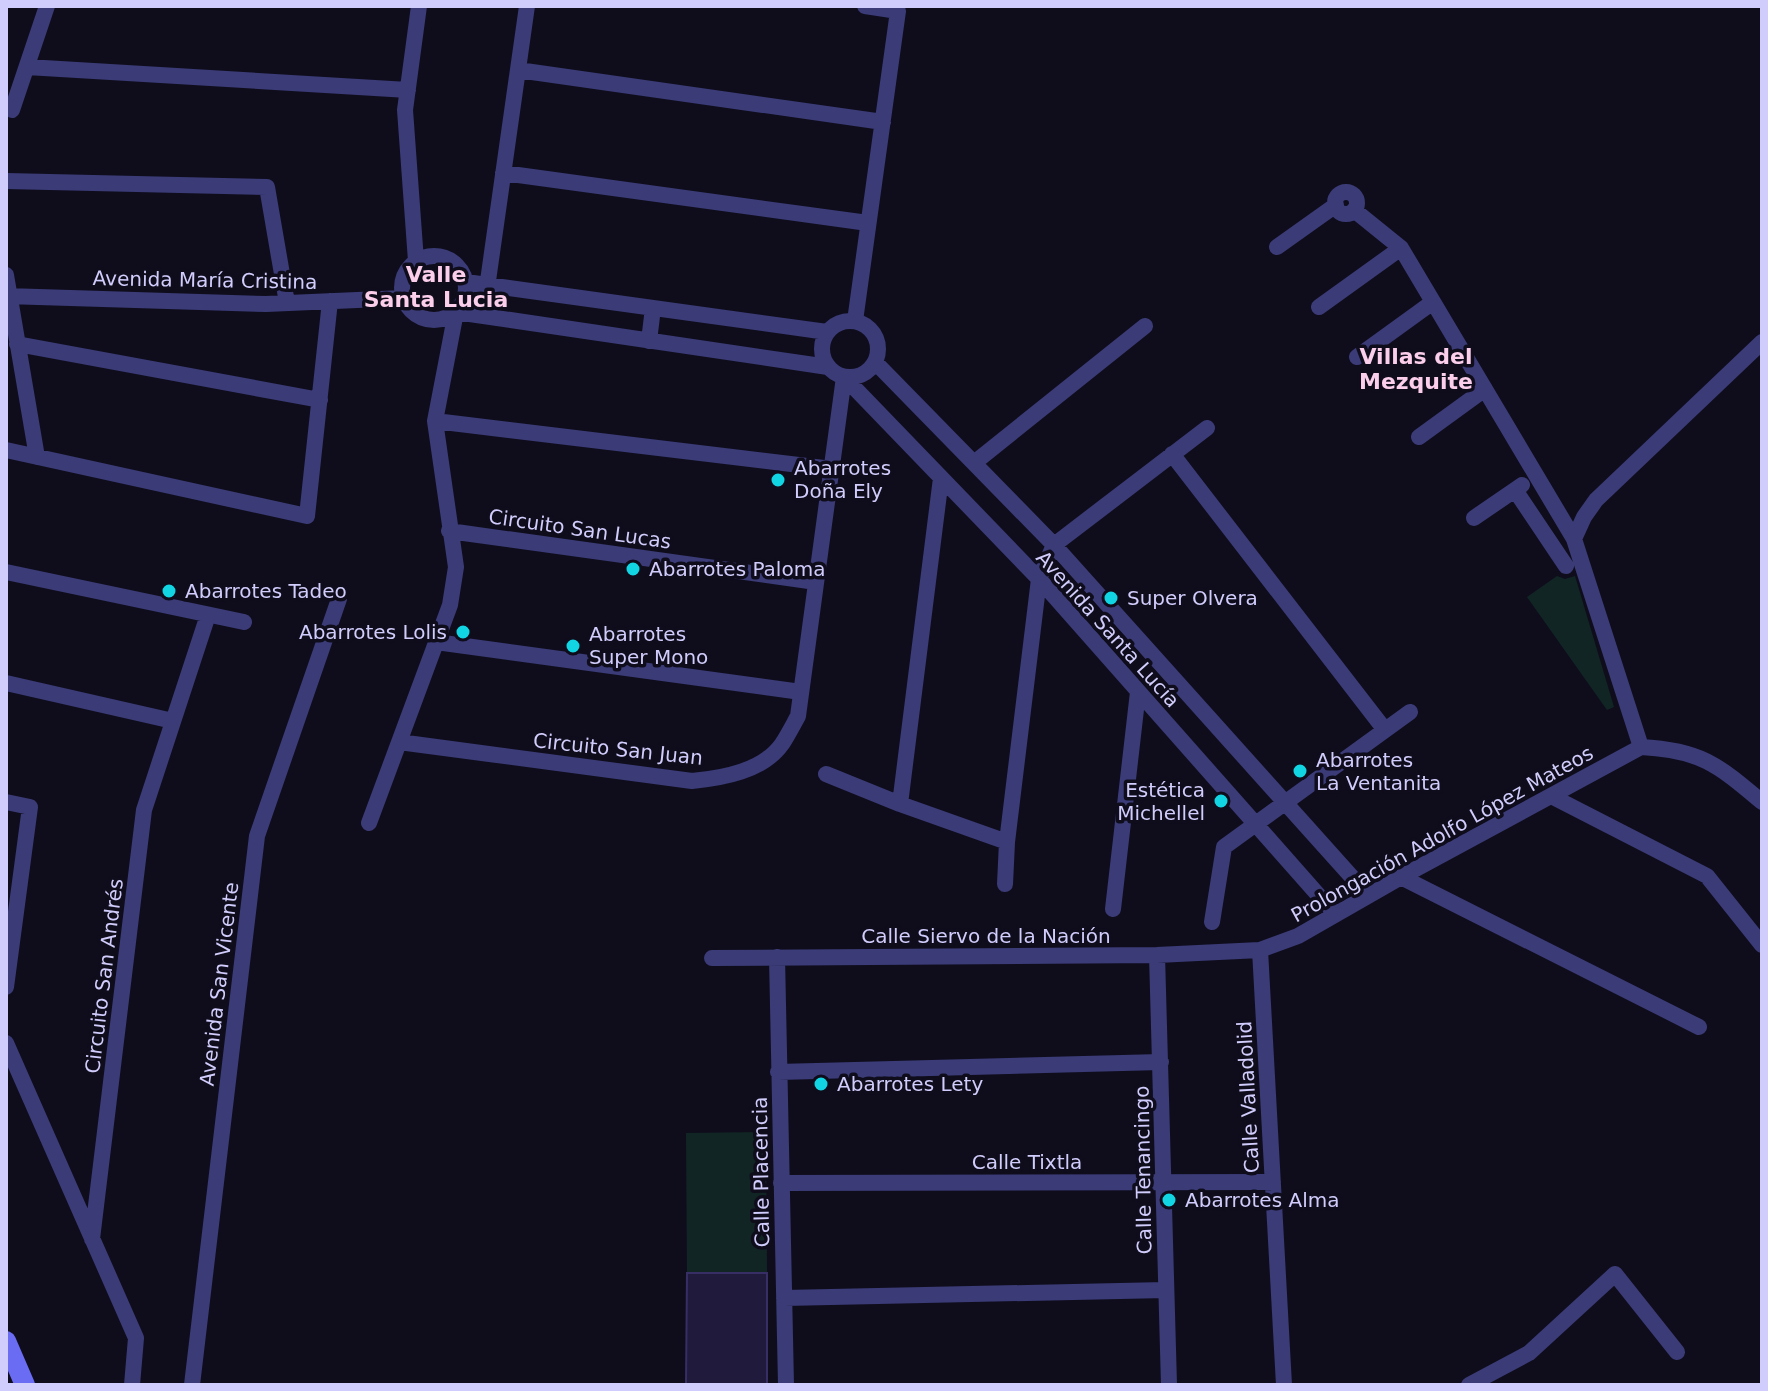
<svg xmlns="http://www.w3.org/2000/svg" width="1768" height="1391" font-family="'DejaVu Sans',sans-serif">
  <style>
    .green { fill: #112624 }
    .building { fill: #201a3c; stroke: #372e66; stroke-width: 2 }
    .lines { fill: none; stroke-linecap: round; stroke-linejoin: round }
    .street { stroke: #3b3b78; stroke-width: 16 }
    .secondary { stroke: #6a6cf4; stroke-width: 20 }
    .poi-dot { fill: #11d5e2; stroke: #0f0d1c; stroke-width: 3 }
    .labels { text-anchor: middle; stroke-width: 7; stroke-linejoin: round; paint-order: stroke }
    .street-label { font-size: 20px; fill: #d0ccfb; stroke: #0f0d1c }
    .poi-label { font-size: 20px; fill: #d0ccfb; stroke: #0f0d1c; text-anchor: start }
    .neighbourhood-label { font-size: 22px; font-weight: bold; fill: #fbceec; stroke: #0f0d1c }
  </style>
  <rect width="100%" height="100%" fill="#0f0d1c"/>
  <path class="green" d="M 1557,576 L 1565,579 L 1575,576 L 1614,707 L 1607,710 L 1527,597 Z
    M 766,1132 L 767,1273 L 687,1273 L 686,1133 Z"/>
  <path class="building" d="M 687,1273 L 767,1273 L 767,1385 L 686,1385 Z"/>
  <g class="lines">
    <path class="street" d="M 27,67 L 408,90
      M 518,70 L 883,122
      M 12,110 L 47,6
      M 503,173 L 868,223
      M 6,181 L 267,187 L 287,303
      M1335 203a11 11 0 1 1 22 0a11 11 0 1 1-22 0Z
      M 1354,210 L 1401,248 L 1574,539 L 1641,747
      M 1277,247 L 1336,205
      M402 288a32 32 0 1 1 64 0a32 32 0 1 1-64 0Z
      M 416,261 L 405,110 L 419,6
      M 6,275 L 37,457
      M 466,282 L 827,332
      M 6,296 L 266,304 L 403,298
      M 1319,307 L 1401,248
      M 483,316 L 527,6
      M 855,321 L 898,11 L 865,6
      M822 349a28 28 0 1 1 56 0a28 28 0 1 1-56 0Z
      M 649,341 L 653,308
      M 17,344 L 320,400
      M 1357,357 L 1433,302
      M 875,362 L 1054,545 L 1368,895
      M 844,377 L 1039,579 L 1335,914
      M 435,421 L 832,469
      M 1419,437 L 1485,389
      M 6,450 L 307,516 L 330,301
      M 1172,454 L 1385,730
      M 974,463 L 1145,326
      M 1515,490 L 1566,566
      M 1474,518 L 1522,485
      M 449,531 L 816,582
      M 1574,539 L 1584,517 L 1596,500 L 1762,342
      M 6,572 L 244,622
      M 436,642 L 801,692
      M 6,683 L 173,721
      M 399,742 L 692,781 C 723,778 763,771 782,744 C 788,735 793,725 798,716 L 844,377
      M 1641,747 C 1701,750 1718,765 1762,802
      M 826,774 L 900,804 L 1007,842
      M 1551,796 L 1707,876 L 1762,945
      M 6,802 L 30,807 L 6,987
      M 900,804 L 941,478
      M 369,823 L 450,605 L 456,567 L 435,421 L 456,312 L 828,367
      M 1401,877 L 1699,1027
      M 1005,884 L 1007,842 L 1039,579 L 1054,545 L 1207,428
      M 1113,909 L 1138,692
      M 1212,922 L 1224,847 L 1410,712
      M 1260,950 L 1284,1385
      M 1157,955 L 1169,1385
      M 777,957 L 786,1385
      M 712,958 L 1157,955 L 1260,950 L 1298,936 L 1401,877 L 1641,747
      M 6,1043 L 136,1338 L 132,1385
      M 778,1072 L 1161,1062
      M 781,1183 L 1273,1182
      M 92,1239 L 144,810 L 208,615
      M 784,1298 L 1166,1290
      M 192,1385 L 257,836 L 339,599
      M 1469,1385 L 1529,1353 L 1615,1274 L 1677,1352"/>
    <path class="secondary" d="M 6,1341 L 25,1385"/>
  </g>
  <g class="poi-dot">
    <circle cx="778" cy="480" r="8"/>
    <circle cx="633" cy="569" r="8"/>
    <circle cx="169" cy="591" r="8"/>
    <circle cx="1111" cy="598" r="8"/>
    <circle cx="463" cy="632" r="8"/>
    <circle cx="573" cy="646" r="8"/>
    <circle cx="1300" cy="771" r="8"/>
    <circle cx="1221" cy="801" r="8"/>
    <circle cx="821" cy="1084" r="8"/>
    <circle cx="1169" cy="1200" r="8"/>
  </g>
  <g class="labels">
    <g class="street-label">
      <text transform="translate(205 280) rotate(1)" y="7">Avenida María Cristina</text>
      <text transform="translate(580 529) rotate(8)" y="7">Circuito San Lucas</text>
      <text transform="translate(1108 629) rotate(48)" y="7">Avenida Santa Lucía</text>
      <text transform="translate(618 749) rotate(6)" y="7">Circuito San Juan</text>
      <text transform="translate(1442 834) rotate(-29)" y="7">Prolongación Adolfo López Mateos</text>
      <text x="986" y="943">Calle Siervo de la Nación</text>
      <text transform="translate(104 976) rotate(-83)" y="7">Circuito San Andrés</text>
      <text transform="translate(219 984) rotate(-83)" y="7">Avenida San Vicente</text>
      <text transform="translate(1248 1097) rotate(-93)" y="7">Calle Valladolid</text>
      <text x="1027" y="1169">Calle Tixtla</text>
      <text transform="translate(1143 1170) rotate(-91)" y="7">Calle Tenancingo</text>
      <text transform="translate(761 1172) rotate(-91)" y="7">Calle Placencia</text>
    </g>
    <g class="poi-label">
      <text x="794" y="475">Abarrotes<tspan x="794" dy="23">Doña Ely</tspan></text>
      <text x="649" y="576">Abarrotes Paloma</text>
      <text x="185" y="598">Abarrotes Tadeo</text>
      <text x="1127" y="605">Super Olvera</text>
      <text x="447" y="639" text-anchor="end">Abarrotes Lolis</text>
      <text x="589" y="641">Abarrotes<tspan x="589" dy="23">Super Mono</tspan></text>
      <text x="1316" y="767">Abarrotes<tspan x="1316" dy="23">La Ventanita</tspan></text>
      <text x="1205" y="797" text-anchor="end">Estética<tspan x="1205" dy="23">Michellel</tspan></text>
      <text x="837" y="1091">Abarrotes Lety</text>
      <text x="1185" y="1207">Abarrotes Alma</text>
    </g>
    <g class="neighbourhood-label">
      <text x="436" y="282">Valle<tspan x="436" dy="25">Santa Lucia</tspan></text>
      <text x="1416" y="364">Villas del<tspan x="1416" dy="25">Mezquite</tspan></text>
    </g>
  </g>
  <rect width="1768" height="1391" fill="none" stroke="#d0ccfb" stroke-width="16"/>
</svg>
